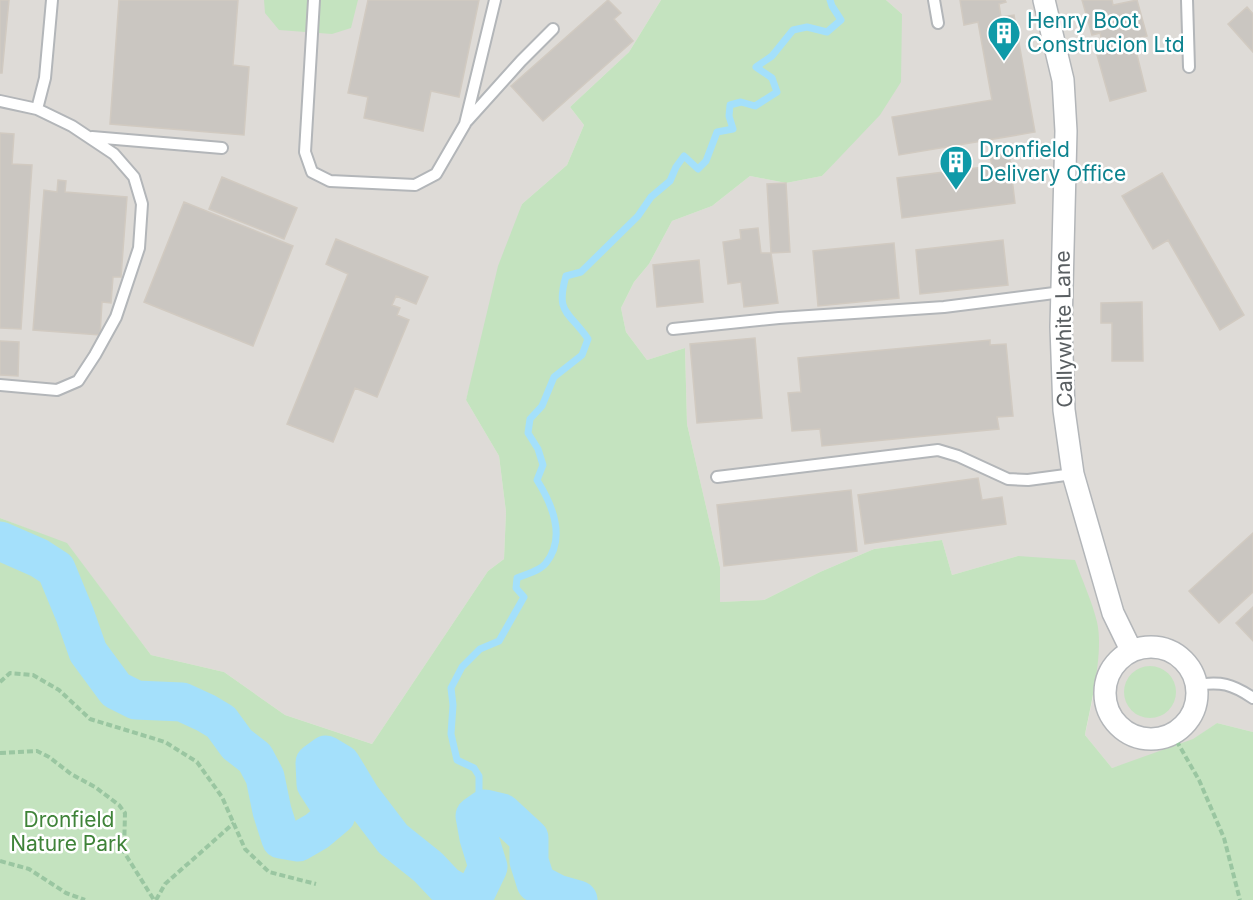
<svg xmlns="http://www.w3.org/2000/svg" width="1253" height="900" font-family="Inter,sans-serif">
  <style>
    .industrial { fill: #dedbd7 }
    .green { fill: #c4e3bf }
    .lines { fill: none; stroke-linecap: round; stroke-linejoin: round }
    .stream { stroke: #a4e0fb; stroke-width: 7 }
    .river { stroke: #a4e0fb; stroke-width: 39 }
    .building { fill: #cac6c1; stroke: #d1cac1; stroke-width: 1.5 }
    .lane-casing { stroke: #b3b6b9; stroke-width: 14 }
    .street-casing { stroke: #b3b6b9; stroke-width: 24 }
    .path { stroke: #9ac6a1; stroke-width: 4; stroke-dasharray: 6 3; stroke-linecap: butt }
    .lane { stroke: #fff; stroke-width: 10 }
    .street { stroke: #fff; stroke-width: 21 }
    .labels { text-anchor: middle; stroke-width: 5; stroke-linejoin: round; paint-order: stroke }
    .culture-label { font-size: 21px; fill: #0d838f; stroke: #fff; text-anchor: start }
    .street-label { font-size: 21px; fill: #5a5f62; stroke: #fff }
    .park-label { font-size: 21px; fill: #3f8339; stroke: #fff }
  </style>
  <rect width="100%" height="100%" fill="#ede9e2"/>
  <path class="industrial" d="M 0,0 L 661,0 L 629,52 L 570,107 L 584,125 L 567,165 L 522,204 L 466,400 L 499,456 L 506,512 L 504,559 L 488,571 L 372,744 L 285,715 L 224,672 L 151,655 L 67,544 L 0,518 Z
    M 886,0 L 1253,0 L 1253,732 L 1217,723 L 1184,746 L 1112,768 L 1085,735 L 1093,697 L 1098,650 L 1097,624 L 1018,556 L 952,575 L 942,540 L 874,549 L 820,572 L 764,600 L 720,602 L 720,567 L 687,424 L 685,348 L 647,360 L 626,332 L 621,308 L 634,282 L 649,264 L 672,221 L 712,206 L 750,176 L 786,183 L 822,176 L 839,157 L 902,14 Z"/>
  <path class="green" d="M 264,0 L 358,0 L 351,28 L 332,34 L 279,30 L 265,13 Z
    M 661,0 L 886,0 L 902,14 L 901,82 L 880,115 L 822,176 L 786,183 L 750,176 L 712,206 L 672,221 L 649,264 L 634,282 L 621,308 L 626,332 L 647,360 L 685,348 L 687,424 L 720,567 L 720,602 L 764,600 L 820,572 L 874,549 L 942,540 L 952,575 L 1018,556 L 1075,560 C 1082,580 1092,601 1097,622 C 1104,652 1091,704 1085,735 L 1112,768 L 1193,739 L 1217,723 L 1253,732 L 1253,900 L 0,900 L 0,518 L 67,543 L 151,655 L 224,672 L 285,715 L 372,744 L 488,571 L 504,559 L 506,512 L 499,456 L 466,400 L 498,266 L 522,204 L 567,165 L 584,125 L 570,107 L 629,52 Z
    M1124 692a26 26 0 1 1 52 0a26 26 0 1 1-52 0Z"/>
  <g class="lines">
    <path class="stream" d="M 485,809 L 479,794 L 479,776 L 474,768 L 457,760 L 451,734 L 453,705 L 451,688 L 462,667 L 480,649 L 499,641 L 524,597 L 516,588 L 517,578 C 526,574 540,571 546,563 C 567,537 552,504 537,480 L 543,465 L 538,449 L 528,433 L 530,419 L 542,406 L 554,377 L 582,355 L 588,339 C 569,311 555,314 566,276 L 581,272 L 638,216 L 651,197 L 670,181 L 676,167 L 684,156 L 698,169 L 706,161 L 717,132 L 733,129 L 729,116 L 730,105 L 741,102 L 755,106 L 777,92 L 772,78 L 756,67 L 772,56 L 793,30 L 807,27 L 827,32 L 841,20 L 832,6 L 830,0"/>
    <path class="river" d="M 0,541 L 39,558 L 56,569 L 75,615 L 88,652 L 116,690 L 136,700 L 182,702 L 206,713 L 221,722 L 237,744 L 255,758 L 265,777 L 272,811 L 281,839 L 298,842 L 317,831 L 336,815 L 316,784 L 315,763 L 326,755 L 341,764 L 361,797 L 393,839 L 428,867 L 445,885 L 462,895 L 477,890 L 488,867 L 479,838 L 475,816 L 485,809 L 502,813 L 529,838 L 529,861 L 536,883 L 557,894 L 578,900"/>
  </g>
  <path class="building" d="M 0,0 L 9,0 L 2,73 L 0,73 Z
    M 119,0 L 238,0 L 233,65 L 249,67 L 244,135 L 110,124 Z
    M 368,0 L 479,0 L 459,97 L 431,91 L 423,131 L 364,118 L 368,97 L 348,93 Z
    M 608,0 L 621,13 L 614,19 L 633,41 L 543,121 L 511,86 Z
    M 960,0 L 1005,0 L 1006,2 L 999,4 L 1001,17 L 1014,15 L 1035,132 L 899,155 L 892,117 L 992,100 L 978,22 L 964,25 Z
    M 1082,0 L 1112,0 L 1113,5 L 1137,0 L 1147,36 L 1125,42 L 1128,53 L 1136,51 L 1146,91 L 1110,101 L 1097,55 L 1105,52 L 1100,33 L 1092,35 Z
    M 1247,7 L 1253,14 L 1253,52 L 1228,24 Z
    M 0,133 L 14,134 L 12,164 L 32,165 L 21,329 L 0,328 Z
    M 1009,153 L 1015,203 L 902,218 L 897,178 L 992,166 L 990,156 Z
    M 1162,173 L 1244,315 L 1220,330 L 1168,240 L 1153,249 L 1122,196 Z
    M 222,177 L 297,208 L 284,239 L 209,209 Z
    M 58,180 L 66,181 L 65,192 L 127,197 L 121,277 L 113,277 L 111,303 L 102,302 L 100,335 L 33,330 L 44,190 L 57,192 Z
    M 786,183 L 790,252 L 771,253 L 767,184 Z
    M 184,202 L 293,246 L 253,346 L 144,302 Z
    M 758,228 L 761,253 L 771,253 L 778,303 L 744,307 L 741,282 L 728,284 L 723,242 L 741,239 L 740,230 Z
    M 336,239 L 428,277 L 416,304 L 396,296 L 392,305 L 400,308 L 397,315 L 409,320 L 377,397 L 355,388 L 333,442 L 287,424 L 348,274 L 326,264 Z
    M 1003,240 L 1008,285 L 920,294 L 916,250 Z
    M 894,243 L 899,298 L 818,306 L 813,251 Z
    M 699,260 L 703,302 L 657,307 L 653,265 Z
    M 1142,302 L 1143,361 L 1112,361 L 1112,323 L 1101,323 L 1101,303 Z
    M 755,338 L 762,418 L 697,423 L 690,344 Z
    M 990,340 L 990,345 L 1006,344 L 1013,416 L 997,417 L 999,429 L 822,446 L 820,429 L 792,431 L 788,393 L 801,392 L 798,358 Z
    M 0,341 L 19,342 L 18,376 L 0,375 Z
    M 978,478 L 982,500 L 1002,497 L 1006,524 L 865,544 L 858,495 Z
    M 851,490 L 857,551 L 724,566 L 717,505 Z
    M 1253,533 L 1253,592 L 1219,623 L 1189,591 Z
    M 1253,607 L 1253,641 L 1236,623 Z"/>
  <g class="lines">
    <g class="lane-casing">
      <path id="lane" d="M 314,0 L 305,152 L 312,172 L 330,181 L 415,185 L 436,174 L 465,124 L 495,0
        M 934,0 L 938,23
        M 1187,0 L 1189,67
        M 0,101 L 37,109 L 72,126 L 114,154 L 134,177 L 142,204 L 139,248 L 116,317 L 95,355 L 78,381 L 57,390 L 0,385
        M 37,109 L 45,78 L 52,0
        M 467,121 L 521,61 L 553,29
        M 92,137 L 222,148
        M 673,329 L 779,318 L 944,307 L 1062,292
        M 717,477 L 938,450 L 958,456 L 1008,479 L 1028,480 L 1073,474
        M 1196,685 C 1221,681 1232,684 1253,698"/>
    </g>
    <g class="street-casing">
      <path id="street" d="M 1044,0 L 1063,80 L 1066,131 L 1061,327 L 1064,410 L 1073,474 L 1113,613 L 1131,650
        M1105 693a46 46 0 1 1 92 0a46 46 0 1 1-92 0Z"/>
    </g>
    <path class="path" d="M 0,682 L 10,673 L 33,675 L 59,690 L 90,719 L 165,742 L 197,762 L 222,797 L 245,849 L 269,872 L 316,884
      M 1172,733 L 1199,780 L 1224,838 L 1240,900
      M 0,753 L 37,751 L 49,757 L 71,774 L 95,787 L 119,805 L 125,813 L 124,852 L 154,900
      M 0,861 L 29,869 L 66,893 L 85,900
      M 156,900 L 165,884 L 234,823"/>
    <use href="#lane" class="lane"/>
    <use href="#street" class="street"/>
  </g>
  <defs>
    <g id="building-pin" transform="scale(1.725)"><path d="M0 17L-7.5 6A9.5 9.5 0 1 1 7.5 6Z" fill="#0f9aa8" stroke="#fff"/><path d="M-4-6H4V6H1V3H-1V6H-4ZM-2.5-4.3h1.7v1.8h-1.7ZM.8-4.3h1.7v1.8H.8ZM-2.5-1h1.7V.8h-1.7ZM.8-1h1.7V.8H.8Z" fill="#fff"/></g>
  </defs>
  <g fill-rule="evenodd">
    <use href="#building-pin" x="1004" y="33"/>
    <use href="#building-pin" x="956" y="162"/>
  </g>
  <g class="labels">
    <g class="culture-label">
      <text x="1027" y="28">Henry Boot<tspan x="1027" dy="24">Construcion Ltd</tspan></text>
      <text x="979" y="157">Dronfield<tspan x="979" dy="24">Delivery Office</tspan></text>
    </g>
    <g class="street-label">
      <text transform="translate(1064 329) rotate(-91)" y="7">Callywhite Lane</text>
    </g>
    <g class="park-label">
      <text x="69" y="827">Dronfield<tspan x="69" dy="24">Nature Park</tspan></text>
    </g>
  </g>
</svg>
